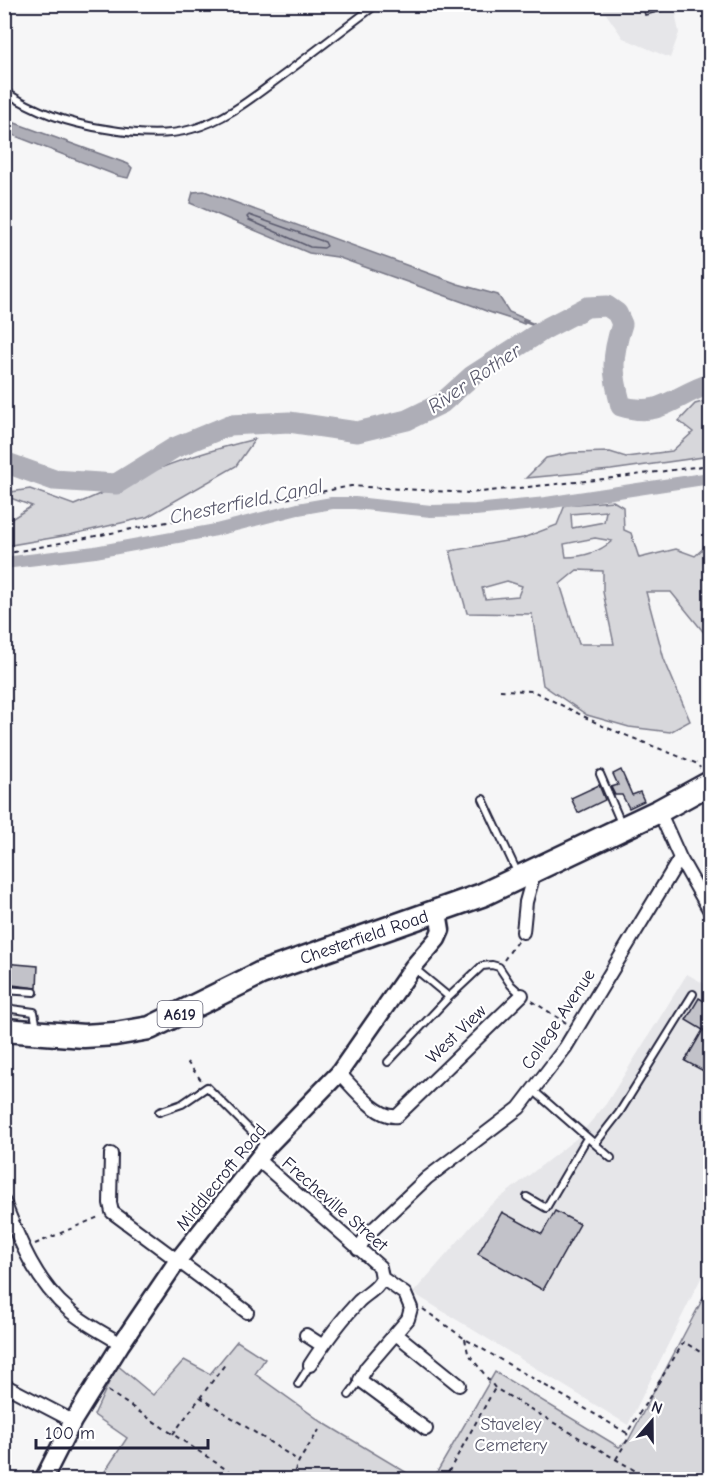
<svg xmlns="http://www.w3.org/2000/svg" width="715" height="1484" font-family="'Comic Neue',sans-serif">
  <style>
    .built { fill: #e6e6e9 }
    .green { fill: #d7d7db; stroke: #7c7c8b; stroke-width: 1.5; fill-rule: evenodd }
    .water { fill: #aeaeb7; stroke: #767685; stroke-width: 1.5 }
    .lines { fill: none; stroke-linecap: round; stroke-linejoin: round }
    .shore { stroke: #5a5a6d; stroke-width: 1.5 }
    .stream { stroke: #767685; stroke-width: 4 }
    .canal { stroke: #aeaeb7; stroke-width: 12 }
    .river { stroke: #aeaeb7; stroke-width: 21 }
    .building { fill: #c2c2c9; stroke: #22223b; stroke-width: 1.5 }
    .lane-casing { stroke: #22223b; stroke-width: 10 }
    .street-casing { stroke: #22223b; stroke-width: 16 }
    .secondary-casing { stroke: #22223b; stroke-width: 21 }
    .highway-casing { stroke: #22223b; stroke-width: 27 }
    .path { stroke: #22223b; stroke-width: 2; stroke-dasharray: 4.5 4.5; stroke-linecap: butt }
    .lane { stroke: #fff; stroke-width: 6 }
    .street { stroke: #fff; stroke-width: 12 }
    .secondary { stroke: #fff; stroke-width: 16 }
    .highway { stroke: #fff; stroke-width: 22 }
    .labels { text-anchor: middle; stroke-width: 4.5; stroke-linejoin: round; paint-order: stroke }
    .shield { fill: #fff; stroke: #646476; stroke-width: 1.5 }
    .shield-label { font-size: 16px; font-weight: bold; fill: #22223b }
    .street-label { font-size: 18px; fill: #22223b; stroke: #fff }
    .park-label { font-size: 18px; fill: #58586b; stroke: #fff }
    .water-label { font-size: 20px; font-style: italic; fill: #5a5a6d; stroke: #fff }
  </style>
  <rect width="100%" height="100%" fill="#f6f6f7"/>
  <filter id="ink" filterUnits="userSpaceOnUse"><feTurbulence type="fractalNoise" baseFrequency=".0167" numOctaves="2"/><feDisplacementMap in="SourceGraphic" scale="12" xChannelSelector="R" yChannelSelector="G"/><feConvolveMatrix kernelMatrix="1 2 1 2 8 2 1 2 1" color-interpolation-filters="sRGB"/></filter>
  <g filter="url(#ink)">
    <path class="built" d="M 600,5 L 681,5 L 676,17 L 679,33 L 670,58 L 623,38 Z
      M 687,974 L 710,987 L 710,1260 L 628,1425 L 413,1293 L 487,1208 L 577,1138 L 606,1104 Z"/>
    <path class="green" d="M 710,400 L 710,456 L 611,470 L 526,478 L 546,458 L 571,453 L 610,452 L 626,457 L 672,451 L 693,432 L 679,421 L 695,404 Z
      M 255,439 L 236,466 L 147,517 L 69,535 L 5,546 L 5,523 L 32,506 L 5,496 L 5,493 L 30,489 L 74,505 C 99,495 123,483 148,473 C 183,458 219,448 255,439 Z
      M 613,501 L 623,507 L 624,530 L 631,533 L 639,558 L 676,549 L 695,556 L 707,545 L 710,545 L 710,640 L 671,592 L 646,592 L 664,659 L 690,721 L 670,732 L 629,727 L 587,715 L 543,685 L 532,614 L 467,613 L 450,551 L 523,538 L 557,525 L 565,505 ZM 606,511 L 604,522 L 572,528 L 571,514 ZM 595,538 L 612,541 C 599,552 583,557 566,557 L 564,544 ZM 577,570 L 603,571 L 603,592 L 614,644 L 579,644 L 560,584 ZM 507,581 L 522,586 L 518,596 L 485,599 L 482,588 Z
      M 710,1285 L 710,1479 L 433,1479 L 495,1372 L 619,1447 L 628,1441 Z
      M 237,1341 L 265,1359 L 255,1374 L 322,1422 L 409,1474 L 406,1480 L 100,1479 L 127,1438 L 94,1415 L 117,1365 L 153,1395 L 184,1360 L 210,1374 Z"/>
    <path class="water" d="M 4,119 L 128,164 L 132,168 L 128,178 L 118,176 L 5,132 Z
      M 204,191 L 458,284 L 498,295 L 509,312 L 528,320 L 524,324 C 507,317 491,314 474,306 L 337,257 L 309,253 L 190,203 L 193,192 Z"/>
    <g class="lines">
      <path class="shore" d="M 249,215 L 325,242 L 327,246 L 324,248 L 310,247 L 249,220 L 247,217 Z"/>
      <path class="stream" d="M 524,321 L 545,329"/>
      <path class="canal" d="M 4,563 L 95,552 L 216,530 L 298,509 L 332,503 L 355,503 L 431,511 L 475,510 L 546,503 L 710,478"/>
      <path class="river" d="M 4,462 L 54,480 L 116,484 L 174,448 L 230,425 L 289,422 L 357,432 L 407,420 L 442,403 L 472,376 L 545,329 L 587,307 L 607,306 L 617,313 L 622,324 C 611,358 612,372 621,406 C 661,419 676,394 710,384"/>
    </g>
    <path class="building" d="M 642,4 L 673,4 L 674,8 L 645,15 Z
      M 621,770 L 632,795 L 640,792 L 644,801 L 629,808 L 622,795 L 615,795 L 611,787 L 618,785 L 613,774 Z
      M 599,785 L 605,800 L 578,813 L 571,798 Z
      M 4,963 L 38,966 L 37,988 L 4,984 Z
      M 699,998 L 711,1005 L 711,1075 L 685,1061 L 703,1030 L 686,1020 Z
      M 555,1211 L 580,1224 L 543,1290 L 478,1254 L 502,1212 L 542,1234 Z"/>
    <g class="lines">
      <g class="lane-casing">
        <path id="lane" d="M 4,91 C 34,111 71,124 106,129 C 134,134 165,137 192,129 C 227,120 257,94 286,73 C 316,50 347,27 377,4
          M 600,774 L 621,823
          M 483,799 L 518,874
          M 414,968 L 449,997
          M 4,990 L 34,992
          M 4,1008 L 34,1012 L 37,1028
          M 388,1062 L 449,997 L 482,966 L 492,965 L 499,967 L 511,985 L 522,995
          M 533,1090 L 611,1158
          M 159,1112 L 182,1104 L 207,1087 L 266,1146
          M 595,1144 L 619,1113 L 693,994
          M 527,1197 L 546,1208 L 587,1138
          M 298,1384 L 310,1365
          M 349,1395 L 360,1380"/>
      </g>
      <g class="street-casing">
        <path id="street" d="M 659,811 L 680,858 L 710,911
          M 523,932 L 526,902 L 535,870
          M 339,1073 C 353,1087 377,1119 397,1116 L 522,995
          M 111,1154 L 110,1203 L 112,1212 L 247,1312
          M 257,1159 L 380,1267 L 382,1278 L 405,1294 L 411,1308 L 408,1319 L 366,1368 L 360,1380 L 426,1429
          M 4,1202 C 20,1242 36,1283 70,1311 C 85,1324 104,1333 121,1344
          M 358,1249 L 369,1233 L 427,1178 L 519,1108 L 565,1048 L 680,858
          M 396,1334 L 459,1385
          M 306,1335 L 323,1346
          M 310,1365 C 325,1342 340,1321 359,1301 C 367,1293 378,1289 382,1278
          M 4,1385 L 73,1421"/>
      </g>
      <g class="secondary-casing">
        <path id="secondary" d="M 43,1480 L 73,1421 L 121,1344 L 178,1260 L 267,1147 L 339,1073 L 413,967 L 437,939 L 441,930 L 438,912"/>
      </g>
      <g class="highway-casing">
        <path id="highway" d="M 4,1030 L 84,1036 L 115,1034 L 150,1028 L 261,973 L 482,895 L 659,811 L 710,783"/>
      </g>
      <path class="path" d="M 4,554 L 351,486 L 470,493 L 605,479 L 710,465
        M 500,690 L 533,691 L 605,727 L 698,764 L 700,768
        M 504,960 L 518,940
        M 532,1001 L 568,1024
        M 187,1062 L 201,1080
        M 35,1244 L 101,1216
        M 423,1309 L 465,1339 L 627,1433 L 684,1342 L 710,1358
        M 465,1339 L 468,1353 L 495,1388 L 651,1480
        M 108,1391 L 242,1480
        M 200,1397 L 299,1461
        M 173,1434 L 226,1363
        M 616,1459 L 628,1439 L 627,1433
        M 291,1480 L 299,1461 L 319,1430
        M 444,1480 L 495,1388"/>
      <use href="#lane" class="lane"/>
      <use href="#street" class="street"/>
      <use href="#secondary" class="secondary"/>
      <use href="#highway" class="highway"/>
    </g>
  </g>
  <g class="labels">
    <rect class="shield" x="157.5" y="1001" width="45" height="26" rx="4.5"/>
    <g class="shield-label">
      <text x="180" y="1020">A619</text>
    </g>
    <g class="street-label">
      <text transform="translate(364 937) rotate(-19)" y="6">Chesterfield Road</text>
      <text transform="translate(558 1019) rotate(-56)" y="6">College Avenue</text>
      <text transform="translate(456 1034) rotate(-44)" y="6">West View</text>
      <text transform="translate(221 1177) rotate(-51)" y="6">Middlecroft Road</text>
      <text transform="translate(335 1204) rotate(41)" y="6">Frecheville Street</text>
    </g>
    <g class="park-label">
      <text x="511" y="1430">Staveley<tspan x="511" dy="21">Cemetery</tspan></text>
    </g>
    <g class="water-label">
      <text transform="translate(474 378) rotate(-34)" y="7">River Rother</text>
      <text transform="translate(246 501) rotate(-12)" y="7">Chesterfield Canal</text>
    </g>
  </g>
  <rect width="715" height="1484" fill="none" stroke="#fff" stroke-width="24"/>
  <rect x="12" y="12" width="691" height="1460" fill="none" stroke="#22223b" stroke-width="2" filter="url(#ink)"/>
  <g transform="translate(652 1421) rotate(20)" stroke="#ffffff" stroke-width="4.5" paint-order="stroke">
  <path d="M0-4.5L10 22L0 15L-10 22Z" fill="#22223b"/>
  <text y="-9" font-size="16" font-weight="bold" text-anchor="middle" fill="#22223b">N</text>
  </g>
  <path d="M36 1439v9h172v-9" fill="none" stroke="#22223b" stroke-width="3"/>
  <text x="45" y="1439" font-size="18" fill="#22223b" stroke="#ffffff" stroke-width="4.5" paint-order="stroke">100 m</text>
</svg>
